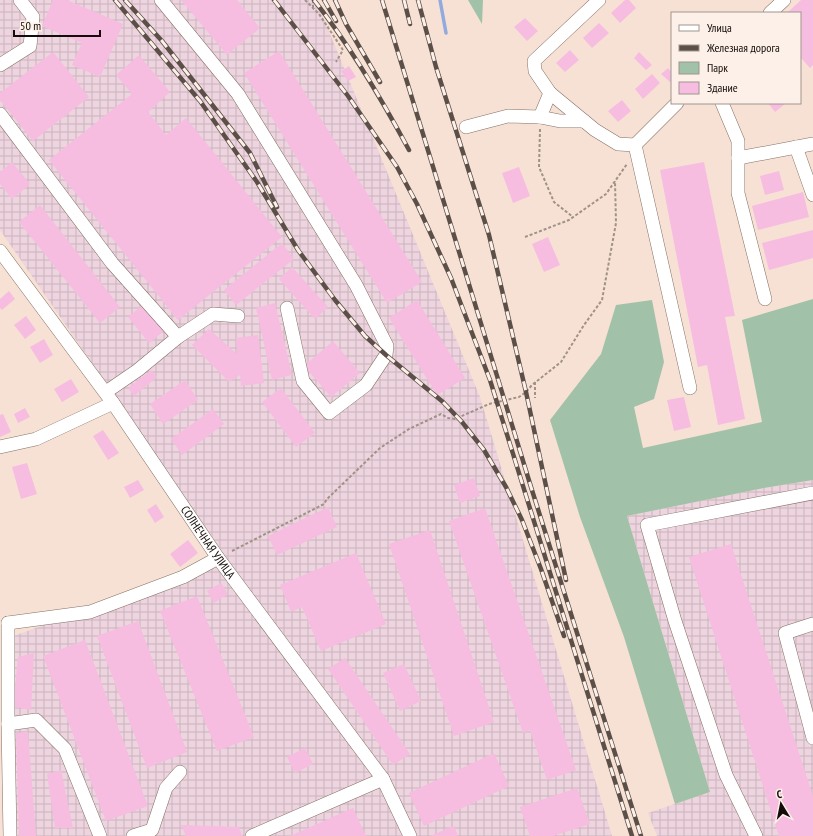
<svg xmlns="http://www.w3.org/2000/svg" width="813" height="836" font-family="'PT Sans Narrow',sans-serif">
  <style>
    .industrial { fill: url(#industrial-grid) }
    .green { fill: #a1c2a8 }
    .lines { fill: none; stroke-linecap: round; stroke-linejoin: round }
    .stream { stroke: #91abde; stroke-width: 3.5 }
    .building { fill: #f6bde1 }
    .minor-casing { stroke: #847165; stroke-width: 14 }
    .path { stroke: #a19187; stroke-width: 2; stroke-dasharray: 3 2; stroke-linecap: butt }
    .minor { stroke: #fff; stroke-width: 13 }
    .rail-casing { stroke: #5b4f48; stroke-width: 4.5 }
    .rail { stroke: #fdf0e8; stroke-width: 3; stroke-dasharray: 9; stroke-linecap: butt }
    .labels { text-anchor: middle; stroke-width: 3.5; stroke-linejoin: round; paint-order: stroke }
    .street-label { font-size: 12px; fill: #130c08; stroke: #fdf0e8 }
  </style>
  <defs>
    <pattern id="industrial-grid" width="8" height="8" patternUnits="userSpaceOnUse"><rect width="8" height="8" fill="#edd4de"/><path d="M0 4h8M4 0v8" fill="none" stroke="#cab5bd"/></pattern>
  </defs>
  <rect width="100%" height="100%" fill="#f7e1d4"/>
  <path class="industrial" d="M 0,0 L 316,0 L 480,397 L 612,836 L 14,836 L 11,637 L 227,558 L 0,230 Z
    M 813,480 L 813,836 L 657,836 L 648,813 L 710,792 L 627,516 L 764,488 Z"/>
  <path class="green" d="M 468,0 L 483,0 L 482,24 Z
    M 813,299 L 813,480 L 764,488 L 627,516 L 710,792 L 675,804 L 624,637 L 580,517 L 550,420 L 601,354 L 616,305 L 652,300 L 664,362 L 654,399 L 634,407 L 643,448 L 762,422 L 742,320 Z"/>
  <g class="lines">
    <path class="stream" d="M 440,0 L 446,33"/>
  </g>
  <path class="building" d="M 53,0 L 67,0 L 123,24 L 100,77 L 72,65 L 82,43 L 42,26 Z
    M 181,0 L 237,0 L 260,28 L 227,55 Z
    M 625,0 L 629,0 L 636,8 L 620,23 L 611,13 Z
    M 801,0 L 813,0 L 813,65 L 810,68 L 800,57 L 800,13 L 787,13 Z
    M 525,18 L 538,31 L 527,41 L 514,27 Z
    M 599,23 L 609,33 L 592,48 L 583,38 Z
    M 570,50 L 579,60 L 565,72 L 556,63 Z
    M 279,51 L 422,282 L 387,303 L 244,73 Z
    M 53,52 L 89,97 L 33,141 L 0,100 L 0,93 Z
    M 639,52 L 652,65 L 646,70 L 634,58 Z
    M 139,55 L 170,92 L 148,112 L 166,135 L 186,118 L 282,237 L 178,320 L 49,160 L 132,94 L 116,75 Z
    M 349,66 L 356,77 L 348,81 L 341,71 Z
    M 668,68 L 672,73 L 672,80 L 670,82 L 661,74 Z
    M 652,74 L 660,83 L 643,99 L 635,89 Z
    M 622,100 L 631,111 L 618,122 L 608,111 Z
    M 768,103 L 786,103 L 775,112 Z
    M 12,162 L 30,184 L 12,199 L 0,184 L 0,172 Z
    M 704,162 L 735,316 L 725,317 L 745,419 L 718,425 L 707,365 L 698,367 L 660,170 Z
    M 519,167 L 530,196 L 513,203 L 502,173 Z
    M 779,171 L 784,190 L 765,195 L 760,176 Z
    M 803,192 L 809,217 L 758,230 L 752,206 Z
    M 40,205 L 120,307 L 100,323 L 19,222 Z
    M 813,230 L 813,258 L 769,270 L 762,243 Z
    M 548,237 L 560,265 L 544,272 L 532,244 Z
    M 282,243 L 294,259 L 236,305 L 224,290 Z
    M 292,267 L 328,307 L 315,319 L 279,279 Z
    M 9,291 L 15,299 L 2,310 L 0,308 L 0,299 Z
    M 417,300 L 465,378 L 437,395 L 389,318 Z
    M 275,303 L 292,375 L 272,380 L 256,308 Z
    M 143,305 L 164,331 L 149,343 L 128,317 Z
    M 26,316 L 36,330 L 25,339 L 14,325 Z
    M 209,329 L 237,354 L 236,338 L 258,335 L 264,383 L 241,386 L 240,375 L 229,382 L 192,345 Z
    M 44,339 L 53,355 L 40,363 L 30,347 Z
    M 333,341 L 360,373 L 331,397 L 304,366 Z
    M 151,370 L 157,377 L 134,396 L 128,388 Z
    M 71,379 L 79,392 L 62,402 L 54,389 Z
    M 185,380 L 198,400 L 163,424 L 150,404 Z
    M 281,388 L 315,433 L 296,447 L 262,402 Z
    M 684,397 L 691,427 L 674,431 L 667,400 Z
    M 25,408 L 30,417 L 18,423 L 14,414 Z
    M 213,409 L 224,424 L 182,455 L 171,439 Z
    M 3,414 L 11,432 L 0,437 L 0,415 Z
    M 103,430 L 119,453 L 108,460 L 93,436 Z
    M 27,463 L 37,494 L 21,499 L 12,467 Z
    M 474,478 L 480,496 L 460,503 L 454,485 Z
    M 138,480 L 144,490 L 130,498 L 124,487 Z
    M 156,504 L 164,517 L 155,523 L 147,510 Z
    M 328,507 L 337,527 L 277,555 L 268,536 Z
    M 485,508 L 576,770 L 547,780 L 530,730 L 523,733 L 449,521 Z
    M 430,530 L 494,722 L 454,736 L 389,544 Z
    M 188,540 L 198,553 L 180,567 L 170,554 Z
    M 731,544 L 813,796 L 813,836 L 779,836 L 689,557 Z
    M 356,553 L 386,624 L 321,651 L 302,607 L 291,612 L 280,585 Z
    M 221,583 L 228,594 L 214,603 L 207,591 Z
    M 197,596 L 254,737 L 217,751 L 160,611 Z
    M 138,621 L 187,752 L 147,768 L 97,636 Z
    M 85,640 L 148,806 L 106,821 L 43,656 Z
    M 34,653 L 31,710 L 13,707 L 18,657 Z
    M 345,658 L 410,754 L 393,765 L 328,669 Z
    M 404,664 L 421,701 L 400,711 L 383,673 Z
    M 28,732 L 36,836 L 19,836 L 16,733 Z
    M 305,748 L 313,764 L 295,773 L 287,757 Z
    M 494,753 L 509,786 L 424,826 L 409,793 Z
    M 61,770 L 73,828 L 55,828 L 47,774 Z
    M 577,788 L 590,824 L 553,836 L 530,836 L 520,807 Z
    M 353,808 L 366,836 L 290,836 Z
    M 181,825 L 239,827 L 242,836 L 186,836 Z
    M 454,826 L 458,836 L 430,836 Z"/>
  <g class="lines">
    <g class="minor-casing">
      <g id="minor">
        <path d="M 161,0 L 238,94 L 356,285 L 387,346 L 386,355 L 366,385 L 329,413 L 303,381 L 287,308"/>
        <path d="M 770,13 L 784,0"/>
        <path d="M 0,65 L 30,46 L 33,17 L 20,0"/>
        <path d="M 550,93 L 595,130 L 618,144 L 635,145"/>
        <path d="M 722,103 L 738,141 L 738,193 L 765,299"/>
        <path d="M 0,114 L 112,263 L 178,337 L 138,370 L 106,392"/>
        <path d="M 540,117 L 550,93 L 535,71 L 534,61 L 599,0"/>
        <path d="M 466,127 L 508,116 L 540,117 L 560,121 L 584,121"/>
        <path d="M 635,145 L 690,388"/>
        <path d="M 635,145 L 677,103"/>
        <path d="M 796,147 L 813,195"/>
        <path d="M 738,158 L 813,144"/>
        <path id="s1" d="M 0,251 L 113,403 L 218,558 L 383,779 L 410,836"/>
        <path d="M 178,337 L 213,314 L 238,316"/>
        <path d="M 0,447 L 36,439 L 113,403"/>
        <path d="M 8,623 L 90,612 L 183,577 L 218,558"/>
        <path d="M 8,623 L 8,724 L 10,836"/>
        <path d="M 813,624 L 785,633 L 813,738"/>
        <path d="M 8,724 L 36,720 L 65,749 L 100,836"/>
        <path d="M 133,836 L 152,830 L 166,788 L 180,772"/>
        <path d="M 252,836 L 383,779"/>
        <path d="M 756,836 L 726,775 L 675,621 L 647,525 L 813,493"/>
      </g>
    </g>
    <path class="path" d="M 305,0 L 319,14 L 343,50 L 336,62
      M 313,8 L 313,0
      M 540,129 L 539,167 L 554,202 L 573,217
      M 525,237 L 569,220 L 606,194 L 627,164
      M 535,382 L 535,398
      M 232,551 L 324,504 L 327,499 L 380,448 L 409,429 L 441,414 L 448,418 L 455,419 L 489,404 L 519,397 L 526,392 L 532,385 L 561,362 L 584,325 L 602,300 L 616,223 L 615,181"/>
    <use href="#minor" class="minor"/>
    <g class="rail-casing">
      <path id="rail" d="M 115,0 L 200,101 L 257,182 L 298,250 L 335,300 L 365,336 L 386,355 L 443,402 L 462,422 L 484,450 L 506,487 L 522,520 L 541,569 L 564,636
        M 125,0 L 162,41 L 250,153 L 277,207
        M 274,0 L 348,96 L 397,167 L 417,204 L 451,278 L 490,380 L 632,836
        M 314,0 C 351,47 381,98 409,150
        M 324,0 L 336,21
        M 335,0 L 346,24 L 380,82
        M 382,0 L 531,487 L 641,836
        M 404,0 L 410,24
        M 418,0 L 436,67 L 489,235 L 526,392 L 566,580"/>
    </g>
    <use href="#rail" class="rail"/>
  </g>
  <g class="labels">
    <g class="street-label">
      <text dy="4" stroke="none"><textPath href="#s1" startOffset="358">СОЛНЕЧНАЯ УЛИЦА</textPath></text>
    </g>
  </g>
  <rect x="671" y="12" width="130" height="92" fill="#fdf0e8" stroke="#9f958e"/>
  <rect x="679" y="25" width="20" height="6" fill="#ffffff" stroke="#9f958e"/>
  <text x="707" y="32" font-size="12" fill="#130c08">Улица</text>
  <rect x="679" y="45" width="20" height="6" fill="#5b4f48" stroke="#9f958e"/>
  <text x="707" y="52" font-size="12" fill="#130c08">Железная дорога</text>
  <rect x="679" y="62" width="20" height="12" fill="#a1c2a8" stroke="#9f958e"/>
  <text x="707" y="72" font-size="12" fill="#130c08">Парк</text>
  <rect x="679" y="82" width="20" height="12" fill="#f6bde1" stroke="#9f958e"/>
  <text x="707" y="92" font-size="12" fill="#130c08">Здание</text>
  <g transform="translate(781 804) rotate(350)" stroke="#fdf0e8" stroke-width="3" paint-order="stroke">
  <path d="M0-3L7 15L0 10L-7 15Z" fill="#130c08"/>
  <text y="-6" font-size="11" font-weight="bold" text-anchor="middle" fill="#130c08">С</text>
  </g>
  <path d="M14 30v6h86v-6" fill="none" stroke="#130c08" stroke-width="2"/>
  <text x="20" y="30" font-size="12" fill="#130c08" stroke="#fdf0e8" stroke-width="3" paint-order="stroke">50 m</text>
</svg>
